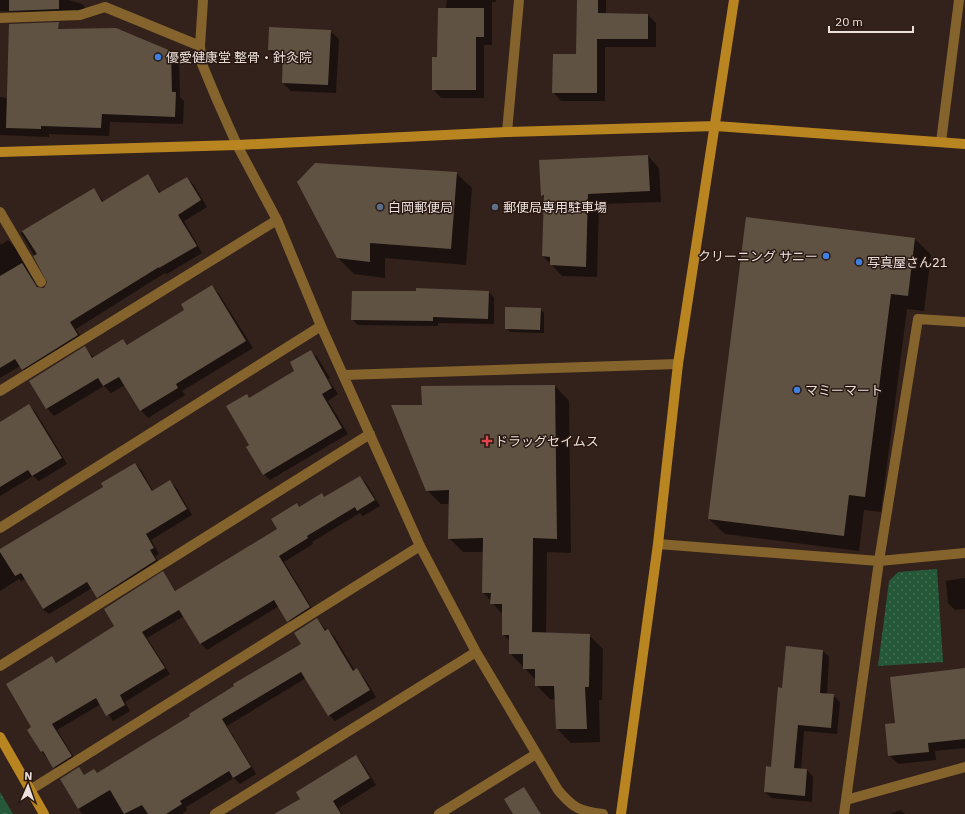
<svg xmlns="http://www.w3.org/2000/svg" width="965" height="814" font-family="'IBM Plex Sans','Noto Sans JP',sans-serif">
  <style>
    .grass { fill: url(#grass-dots) }
    .forest { fill: url(#forest-crowns) }
    .shadow { fill: #0007 }
    .building { fill: #5f5243 }
    .lines { fill: none; stroke-linecap: round; stroke-linejoin: round }
    .street { stroke: #84632d; stroke-width: 10 }
    .secondary { stroke: #b98521; stroke-width: 10 }
    .shop-dot { fill: #3f7fe0; stroke: #291812; stroke-width: 1.5 }
    .service-dot { fill: #5c6f8a; stroke: #291812; stroke-width: 1.5 }
    .health-dot { fill: #e0444e; stroke: #291812; stroke-width: 1.5 }
    .labels { text-anchor: middle; stroke-width: 3; stroke-linejoin: round; paint-order: stroke }
    .poi-label { font-size: 13px; fill: #ece0dc; stroke: #291812; text-anchor: start }
  </style>
  <defs>
    <pattern id="grass-dots" width="8" height="8" patternUnits="userSpaceOnUse"><rect width="8" height="8" fill="#245839"/><path d="M2 2h.1M6 6h.1" fill="none" stroke="#447055" stroke-width="1.8" stroke-linecap="round"/></pattern>
    <pattern id="forest-crowns" width="20" height="18" patternUnits="userSpaceOnUse"><rect width="20" height="18" fill="#245839"/><path d="M2 6a3 3 0 1 1 6 0M12 15a3 3 0 1 1 6 0" fill="none" stroke="#447055"/></pattern>
  </defs>
  <rect width="100%" height="100%" fill="#33211b"/>
  <path class="grass" d="M 937,569 L 943,662 L 878,666 L 889,581 L 898,572 Z"/>
  <path class="forest" d="M 0,792 L 13,814 L 0,814 Z"/>
  <path class="shadow" d="M 0,0 L 69,0 L 82,4 L 87,10 L 69,15 L 0,11 Z
    M 447,0 L 496,0 L 496,2 L 492,2 L 492,45 L 484,45 L 484,98 L 441,98 L 433,89 Z
    M 578,0 L 606,0 L 606,14 L 648,15 L 656,23 L 656,47 L 605,47 L 605,101 L 561,101 L 553,92 L 577,55 Z
    M 330,31 L 339,39 L 336,93 L 291,91 L 283,83 L 284,58 L 277,58 L 269,50 Z
    M 170,52 L 179,60 L 180,97 L 184,101 L 183,124 L 110,122 L 109,136 L 49,134 L 49,137 L 0,135 L 0,97 L 7,98 Z
    M 648,156 L 659,168 L 661,202 L 599,204 L 597,277 L 562,276 L 543,256 L 545,198 L 542,195 Z
    M 456,173 L 472,188 L 466,265 L 385,258 L 385,278 L 354,274 L 338,258 Z
    M 148,176 L 161,193 L 187,178 L 193,184 L 207,207 L 184,221 L 202,253 L 167,274 L 165,273 L 76,329 L 84,342 L 29,376 L 20,366 L 0,378 L 0,243 L 1,245 L 8,240 L 15,247 L 39,288 L 41,290 L 48,285 L 48,279 L 21,233 L 93,189 L 104,202 Z
    M 747,218 L 915,239 L 931,255 L 924,311 L 907,309 L 881,512 L 864,510 L 859,551 L 725,534 L 709,519 Z
    M 212,286 L 219,294 L 253,348 L 182,391 L 185,395 L 148,418 L 141,410 L 125,385 L 111,393 L 104,386 L 54,416 L 47,408 L 85,348 L 94,358 L 123,340 L 128,345 L 186,310 Z
    M 489,292 L 494,298 L 494,324 L 438,323 L 438,326 L 358,325 L 352,319 Z
    M 540,309 L 544,313 L 544,333 L 510,332 L 506,328 Z
    M 311,351 L 317,357 L 330,378 L 328,379 L 338,394 L 328,401 L 348,434 L 270,480 L 264,474 L 251,445 L 247,395 L 250,399 L 296,371 Z
    M 555,386 L 569,401 L 571,553 L 547,552 L 546,634 L 589,635 L 603,649 L 602,700 L 599,700 L 600,742 L 571,743 L 557,729 L 556,700 L 550,699 L 536,685 L 536,680 L 510,653 L 510,641 L 503,634 L 503,615 L 483,592 L 484,552 L 463,552 L 449,538 L 450,504 L 441,504 L 427,490 L 423,406 Z
    M 29,406 L 35,411 L 67,464 L 39,481 L 33,476 L 0,496 L 0,423 Z
    M 135,464 L 141,470 L 153,491 L 170,482 L 176,487 L 192,515 L 151,540 L 159,554 L 155,556 L 161,566 L 103,603 L 92,588 L 49,614 L 43,609 L 25,579 L 21,581 L 19,579 L 0,591 L 0,550 L 105,487 Z
    M 360,477 L 366,483 L 380,506 L 363,516 L 360,513 L 312,542 L 313,544 L 284,562 L 315,613 L 294,627 L 279,606 L 207,650 L 201,644 L 184,616 L 147,638 L 170,674 L 125,702 L 130,711 L 113,721 L 101,704 L 57,730 L 77,762 L 60,773 L 54,767 L 42,752 L 28,730 L 33,727 L 52,657 L 57,663 L 116,626 L 163,573 L 176,591 L 278,530 L 299,507 L 321,494 L 325,498 Z
    M 965,578 L 965,609 L 955,610 L 948,603 L 946,581 Z
    M 317,619 L 327,631 L 328,630 L 334,636 L 355,671 L 357,670 L 363,676 L 376,697 L 335,721 L 329,715 L 306,678 L 227,726 L 256,774 L 240,784 L 234,778 L 186,807 L 187,810 L 182,814 L 82,814 L 61,779 L 79,768 L 85,775 L 94,770 L 98,774 L 192,717 L 302,644 Z
    M 823,651 L 829,657 L 827,695 L 833,695 L 840,702 L 837,734 L 804,731 L 801,770 L 807,770 L 813,777 L 812,802 L 772,798 L 765,792 L 772,768 L 783,689 Z
    M 965,669 L 965,748 L 935,751 L 936,760 L 898,764 L 889,755 L 896,723 Z
    M 356,756 L 362,763 L 376,785 L 339,808 L 342,814 L 275,814 L 301,799 Z
    M 524,788 L 540,811 L 536,814 L 515,814 Z
    M 901,810 L 905,814 L 890,814 Z"/>
  <path class="building" d="M 9,0 L 59,0 L 59,9 L 9,11 Z
    M 577,0 L 598,0 L 598,13 L 648,14 L 648,39 L 597,39 L 597,93 L 552,93 L 553,54 L 576,54 Z
    M 438,8 L 484,8 L 484,37 L 476,37 L 476,90 L 432,90 L 432,57 L 437,57 Z
    M 59,22 L 58,29 L 116,28 L 171,51 L 172,92 L 176,92 L 175,117 L 102,114 L 101,128 L 41,126 L 41,129 L 6,128 L 9,24 Z
    M 269,27 L 331,30 L 328,85 L 282,83 L 283,51 L 268,50 Z
    M 648,155 L 650,191 L 588,194 L 586,267 L 550,265 L 550,257 L 542,256 L 544,195 L 541,196 L 539,160 Z
    M 315,163 L 457,172 L 451,249 L 370,243 L 370,262 L 337,258 L 297,182 Z
    M 148,174 L 159,193 L 187,177 L 201,200 L 178,215 L 197,246 L 159,268 L 159,267 L 70,322 L 78,335 L 22,370 L 15,359 L 0,368 L 0,276 L 22,263 L 37,287 L 44,288 L 47,282 L 33,256 L 37,254 L 22,231 L 94,188 L 102,202 Z
    M 746,217 L 915,238 L 908,296 L 891,294 L 865,497 L 849,495 L 844,536 L 708,519 Z
    M 212,285 L 246,341 L 176,384 L 178,388 L 140,411 L 119,377 L 103,386 L 98,378 L 46,409 L 29,381 L 85,346 L 92,358 L 123,339 L 127,345 L 184,310 L 181,304 Z
    M 416,288 L 489,291 L 488,319 L 433,317 L 433,321 L 351,320 L 352,291 L 416,291 Z
    M 505,307 L 541,308 L 540,330 L 505,329 Z
    M 311,350 L 332,388 L 322,394 L 342,428 L 263,475 L 246,447 L 249,445 L 226,406 L 247,394 L 249,398 L 294,371 L 290,362 Z
    M 555,385 L 557,539 L 533,538 L 532,632 L 590,634 L 589,687 L 585,687 L 587,729 L 556,729 L 554,686 L 535,686 L 535,669 L 523,669 L 523,654 L 509,654 L 509,635 L 502,635 L 502,604 L 490,604 L 491,593 L 482,593 L 483,538 L 448,539 L 449,490 L 426,491 L 391,405 L 422,405 L 421,386 Z
    M 29,404 L 62,458 L 32,476 L 28,470 L 0,487 L 0,422 Z
    M 135,463 L 152,491 L 170,480 L 187,509 L 146,534 L 154,548 L 150,550 L 156,560 L 97,598 L 87,582 L 43,609 L 21,573 L 15,576 L 0,552 L 0,549 L 103,487 L 101,483 Z
    M 360,476 L 375,500 L 357,511 L 355,507 L 307,536 L 308,538 L 279,556 L 310,607 L 287,622 L 274,600 L 200,644 L 179,610 L 142,632 L 165,668 L 120,695 L 125,705 L 106,716 L 96,698 L 52,724 L 72,756 L 53,768 L 43,751 L 41,752 L 27,730 L 31,727 L 6,684 L 52,656 L 56,663 L 114,626 L 104,609 L 163,571 L 175,591 L 277,529 L 271,519 L 297,503 L 299,507 L 322,493 L 324,497 Z
    M 317,618 L 325,631 L 328,629 L 353,671 L 357,668 L 370,690 L 328,716 L 301,672 L 222,719 L 251,767 L 233,778 L 229,771 L 180,801 L 182,804 L 166,814 L 148,814 L 142,805 L 124,814 L 110,790 L 78,809 L 60,779 L 79,767 L 84,775 L 94,769 L 97,773 L 190,716 L 189,714 L 234,686 L 233,684 L 301,644 L 294,633 Z
    M 786,646 L 823,650 L 820,693 L 834,694 L 831,728 L 798,725 L 794,768 L 807,769 L 805,796 L 764,792 L 766,766 L 771,767 L 778,687 L 782,688 Z
    M 965,668 L 965,739 L 928,743 L 929,752 L 888,756 L 885,724 L 895,723 L 890,677 Z
    M 356,755 L 370,778 L 333,801 L 341,814 L 274,814 L 300,799 L 296,792 Z
    M 524,787 L 541,814 L 513,814 L 504,799 Z"/>
  <g class="lines">
    <path class="street" d="M 203,0 L 200,46 L 202,64 L 217,100 L 237,145 L 277,220 L 321,326 L 420,546 L 476,652 L 558,790 C 573,808 579,811 603,814
      M 0,18 L 80,15 L 105,7 L 200,46
      M 507,132 L 519,0
      M 941,142 L 959,0
      M 0,212 L 41,282
      M 344,375 L 678,364
      M 0,391 L 277,220
      M 0,528 L 321,326
      M 658,544 L 879,561 L 965,553
      M 0,666 L 370,434
      M 30,790 L 420,546
      M 846,800 L 965,767
      M 215,814 L 476,652
      M 439,814 L 536,754
      M 844,814 L 879,561 L 918,319 L 965,322"/>
    <path class="secondary" d="M 0,152 L 237,145 L 507,132 L 716,126 L 965,144
      M 0,737 L 44,814
      M 621,814 L 658,544 L 678,364 L 734,0"/>
  </g>
  <g class="shop-dot">
    <circle cx="158" cy="57" r="4"/>
    <circle cx="826" cy="256" r="4"/>
    <circle cx="859" cy="262" r="4"/>
    <circle cx="797" cy="390" r="4"/>
  </g>
  <g class="service-dot">
    <circle cx="380" cy="207" r="4"/>
    <circle cx="495" cy="207" r="4"/>
  </g>
  <path class="health-dot" d="M485 435h4v4h4v4h-4v4h-4v-4h-4v-4h4z"/>
  <g class="labels">
    <g class="poi-label">
      <text x="166" y="62">優愛健康堂 整骨・針灸院</text>
      <text x="388" y="212">白岡郵便局</text>
      <text x="503" y="212">郵便局専用駐車場</text>
      <text x="818" y="261" text-anchor="end">クリーニング サニー</text>
      <text x="867" y="267">写真屋さん21</text>
      <text x="805" y="395">マミーマート</text>
      <text x="495" y="446">ドラッグセイムス</text>
    </g>
  </g>
  <g transform="translate(28 786) rotate(2)" stroke="#291812" stroke-width="3" paint-order="stroke">
  <path d="M0-3L7 15L0 10L-7 15Z" fill="#ece0dc"/>
  <text y="-6" font-size="11" font-weight="bold" text-anchor="middle" fill="#ece0dc">N</text>
  </g>
  <path d="M829 26v6h84v-6" fill="none" stroke="#ece0dc" stroke-width="2"/>
  <text x="835" y="26" font-size="12" fill="#ece0dc" stroke="#291812" stroke-width="3" paint-order="stroke">20 m</text>
</svg>
